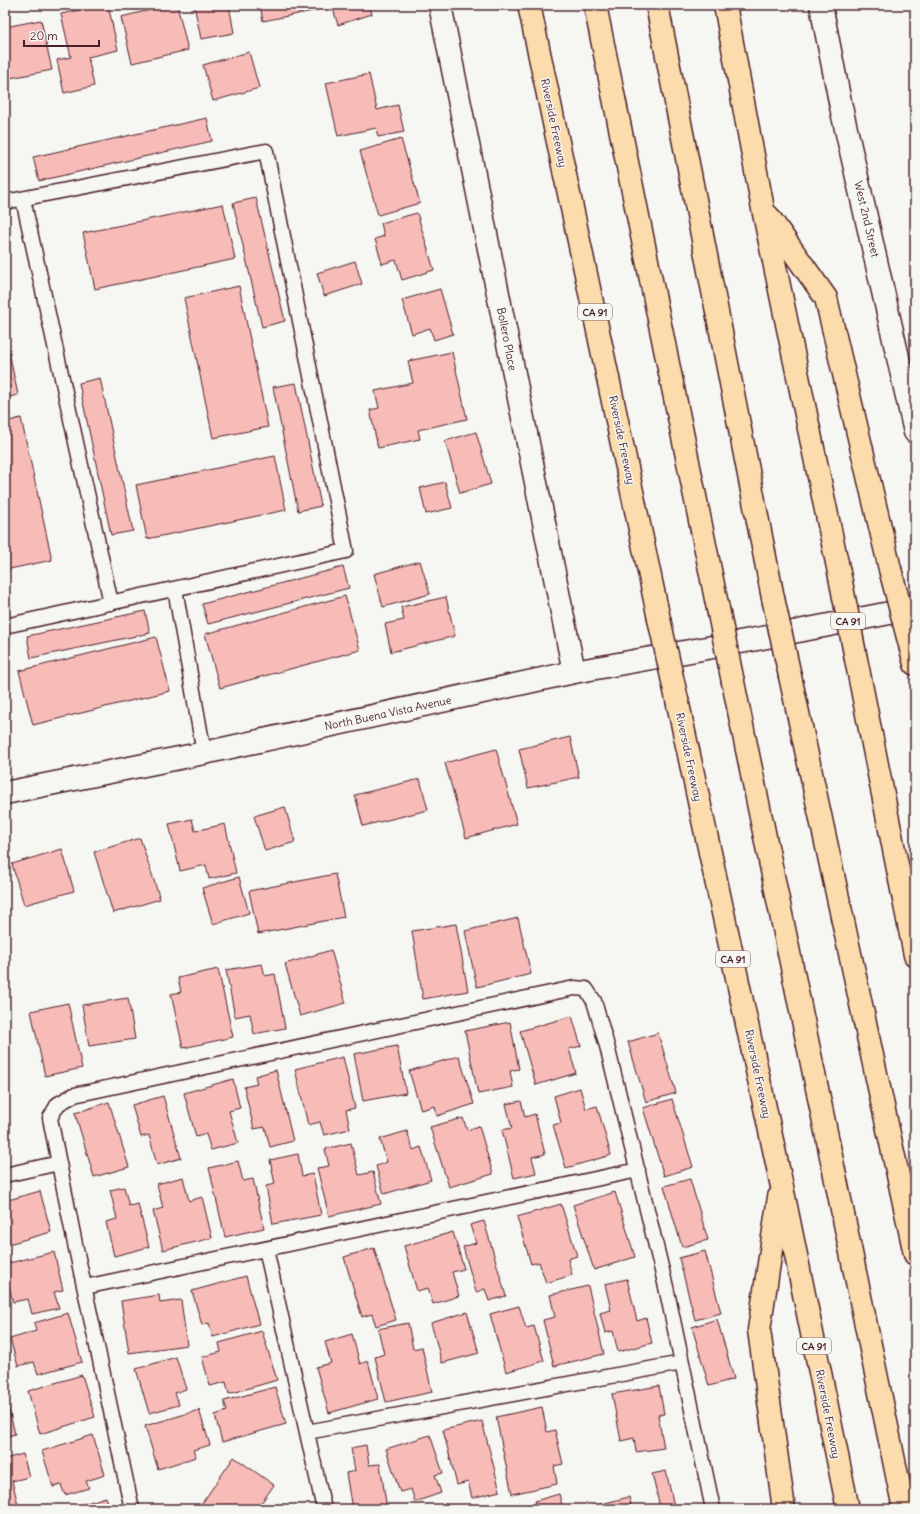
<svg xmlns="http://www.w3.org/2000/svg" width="920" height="1514" font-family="Delius,sans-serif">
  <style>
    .building { fill: #f8bcb8; stroke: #4a1f2b }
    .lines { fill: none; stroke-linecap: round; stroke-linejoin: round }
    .lane-casing { stroke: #4a1f2b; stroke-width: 17 }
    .street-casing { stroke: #4a1f2b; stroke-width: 25 }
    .secondary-casing { stroke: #4a1f2b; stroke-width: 25 }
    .highway-casing { stroke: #4a1f2b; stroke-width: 25 }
    .lane { stroke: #f6f6f2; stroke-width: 14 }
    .street { stroke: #f6f6f2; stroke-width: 22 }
    .secondary { stroke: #f6f6f2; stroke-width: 22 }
    .highway { stroke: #fcdcac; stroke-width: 22 }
    .highway-bridge-casing { stroke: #4a1f2b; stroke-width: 25; stroke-linecap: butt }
    .highway-bridge { stroke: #fcdcac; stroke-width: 22 }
    .labels { text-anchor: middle; stroke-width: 3; stroke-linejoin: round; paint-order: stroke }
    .shield { fill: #f6f6f2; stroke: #7e6067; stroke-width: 1 }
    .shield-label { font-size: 10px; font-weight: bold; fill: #4a1f2b }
    .street-label { font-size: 11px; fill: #4a1f2b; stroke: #f6f6f2 }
  </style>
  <rect width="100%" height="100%" fill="#f6f6f2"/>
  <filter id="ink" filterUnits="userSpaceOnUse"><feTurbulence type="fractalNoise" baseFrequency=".025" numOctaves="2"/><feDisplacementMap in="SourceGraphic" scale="8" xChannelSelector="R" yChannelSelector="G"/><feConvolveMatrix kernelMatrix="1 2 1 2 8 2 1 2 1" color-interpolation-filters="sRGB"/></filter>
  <g filter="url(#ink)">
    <path class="building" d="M 102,5 L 108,5 L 118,50 L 88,57 L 94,86 L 64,93 L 57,60 L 71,57 L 61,14 Z
      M 149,5 L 177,5 L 188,50 L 132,63 L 121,17 L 150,10 Z
      M 194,5 L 229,5 L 234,33 L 201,39 Z
      M 260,5 L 317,5 L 318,10 L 263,21 Z
      M 332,5 L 369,5 L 372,14 L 338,25 Z
      M 41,20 L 52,70 L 5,79 L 5,27 Z
      M 249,52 L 259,88 L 213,101 L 203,65 Z
      M 369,74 L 377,110 L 398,105 L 404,132 L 378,137 L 376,128 L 338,136 L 326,83 Z
      M 207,118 L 212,141 L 39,181 L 33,157 Z
      M 401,139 L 420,203 L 378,215 L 360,151 Z
      M 256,198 L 285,321 L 262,327 L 233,203 Z
      M 223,204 L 235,259 L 95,289 L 83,233 Z
      M 417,213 L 434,270 L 402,280 L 396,260 L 382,264 L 375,239 L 384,236 L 381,223 Z
      M 355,261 L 362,284 L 324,296 L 317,273 Z
      M 239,286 L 268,427 L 213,438 L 184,298 Z
      M 440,289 L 453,334 L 434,340 L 430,328 L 412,334 L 402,300 Z
      M 5,333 L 18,395 L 5,398 Z
      M 452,352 L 467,419 L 418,430 L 420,439 L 378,448 L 370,410 L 379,408 L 375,391 L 413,383 L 408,361 Z
      M 100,378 L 133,531 L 111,535 L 79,383 Z
      M 296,383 L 321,506 L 298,511 L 273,387 Z
      M 21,418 L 52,560 L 5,570 L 5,422 Z
      M 476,432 L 491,484 L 460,493 L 445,441 Z
      M 275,456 L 286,510 L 147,539 L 136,485 Z
      M 445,482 L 452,508 L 426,514 L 420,488 Z
      M 420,561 L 430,594 L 383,607 L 374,574 Z
      M 343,567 L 349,588 L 208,624 L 202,604 Z
      M 345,596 L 360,650 L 220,688 L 205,634 Z
      M 446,597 L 455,636 L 391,652 L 385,624 L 404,620 L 401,607 Z
      M 145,611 L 150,633 L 31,658 L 27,636 Z
      M 156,637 L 170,691 L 33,725 L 19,671 Z
      M 570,737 L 579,777 L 528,788 L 519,749 Z
      M 496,749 L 517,824 L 466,838 L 445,763 Z
      M 420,779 L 428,810 L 363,826 L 355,795 Z
      M 285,807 L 295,842 L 265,851 L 254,816 Z
      M 192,819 L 195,831 L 225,824 L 236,873 L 209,879 L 206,865 L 180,871 L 169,824 Z
      M 140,838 L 160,899 L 113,913 L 94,852 Z
      M 62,849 L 74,891 L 24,905 L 12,864 Z
      M 335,874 L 344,917 L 258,934 L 249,891 Z
      M 239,877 L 249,913 L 213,924 L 202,888 Z
      M 518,918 L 531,974 L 477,987 L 465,931 Z
      M 456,924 L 468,991 L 423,999 L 412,931 Z
      M 331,950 L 346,1003 L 300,1016 L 285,964 Z
      M 262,964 L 265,976 L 275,974 L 285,1028 L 254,1034 L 250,1014 L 235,1017 L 226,970 Z
      M 218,969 L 233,1037 L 183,1048 L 171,994 L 181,992 L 178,978 Z
      M 128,998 L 135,1039 L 89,1046 L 82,1005 Z
      M 68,1003 L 82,1068 L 45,1076 L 31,1011 Z
      M 572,1016 L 581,1046 L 569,1049 L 576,1073 L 536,1085 L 520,1031 Z
      M 510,1022 L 519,1069 L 510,1071 L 513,1087 L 478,1094 L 465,1031 Z
      M 658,1033 L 676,1093 L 646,1102 L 628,1042 Z
      M 397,1046 L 406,1093 L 363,1101 L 354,1054 Z
      M 459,1056 L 474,1104 L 437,1116 L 435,1106 L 421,1110 L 409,1071 Z
      M 343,1057 L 355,1108 L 346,1110 L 350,1129 L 324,1135 L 320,1122 L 308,1125 L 295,1069 Z
      M 276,1070 L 293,1141 L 270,1147 L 265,1127 L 254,1129 L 244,1087 L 257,1084 L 255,1076 Z
      M 233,1079 L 240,1108 L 229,1111 L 238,1143 L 211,1150 L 206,1134 L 196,1137 L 184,1093 Z
      M 580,1088 L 586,1109 L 597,1106 L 611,1155 L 566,1168 L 553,1125 L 561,1123 L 554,1096 Z
      M 163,1096 L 181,1158 L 157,1165 L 149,1135 L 141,1137 L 132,1105 Z
      M 672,1099 L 693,1167 L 664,1176 L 643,1108 Z
      M 521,1101 L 525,1117 L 535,1114 L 545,1154 L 532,1157 L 536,1173 L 514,1178 L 502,1130 L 512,1128 L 506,1104 Z
      M 109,1102 L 129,1167 L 94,1177 L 75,1113 Z
      M 463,1118 L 467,1130 L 479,1126 L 493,1174 L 449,1187 L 430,1127 Z
      M 407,1131 L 413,1150 L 421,1147 L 431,1180 L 384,1194 L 376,1166 L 387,1162 L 380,1139 Z
      M 351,1143 L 359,1175 L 373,1172 L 381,1204 L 329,1216 L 317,1168 L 329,1166 L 325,1149 Z
      M 298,1154 L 302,1176 L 313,1174 L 321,1215 L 273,1224 L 266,1186 L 275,1184 L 270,1160 Z
      M 238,1161 L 243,1181 L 253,1179 L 264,1228 L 225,1237 L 209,1168 Z
      M 183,1177 L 189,1201 L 202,1197 L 212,1238 L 163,1250 L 153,1211 L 163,1208 L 157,1184 Z
      M 690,1179 L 708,1240 L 682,1247 L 664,1186 Z
      M 124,1187 L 129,1206 L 138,1204 L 149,1247 L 114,1256 L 106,1222 L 117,1219 L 110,1190 Z
      M 40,1191 L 51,1232 L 5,1245 L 5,1201 Z
      M 615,1192 L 635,1257 L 594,1270 L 573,1205 Z
      M 561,1204 L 577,1256 L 568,1259 L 572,1275 L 546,1283 L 539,1262 L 531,1264 L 517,1217 Z
      M 484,1221 L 506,1296 L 489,1301 L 485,1289 L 476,1292 L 463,1247 L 476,1243 L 470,1225 Z
      M 453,1232 L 464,1269 L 452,1272 L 459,1296 L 433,1304 L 428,1288 L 417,1291 L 404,1246 Z
      M 374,1248 L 396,1320 L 376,1326 L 372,1314 L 362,1317 L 344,1257 Z
      M 705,1251 L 721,1313 L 695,1320 L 679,1258 Z
      M 54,1252 L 63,1290 L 54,1292 L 59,1308 L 32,1314 L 28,1299 L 13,1302 L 5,1271 L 5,1264 Z
      M 246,1276 L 259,1324 L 213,1337 L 209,1323 L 202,1325 L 192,1291 Z
      M 627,1279 L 637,1321 L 646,1318 L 652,1343 L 618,1352 L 613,1331 L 605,1333 L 600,1313 L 611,1310 L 605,1284 Z
      M 588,1286 L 604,1354 L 554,1366 L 543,1320 L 555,1317 L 550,1295 Z
      M 159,1295 L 160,1303 L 181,1300 L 187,1345 L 129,1353 L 121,1301 Z
      M 519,1306 L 526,1328 L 534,1326 L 544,1361 L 506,1372 L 490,1314 Z
      M 467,1312 L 479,1353 L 442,1363 L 431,1323 Z
      M 68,1313 L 82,1362 L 38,1374 L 34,1362 L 18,1366 L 10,1339 L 36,1331 L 34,1323 Z
      M 717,1319 L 734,1379 L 709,1386 L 692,1327 Z
      M 408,1323 L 413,1349 L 422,1347 L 432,1392 L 386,1402 L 375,1357 L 384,1354 L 378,1329 Z
      M 262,1331 L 277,1380 L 229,1394 L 226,1382 L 210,1386 L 202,1357 L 221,1352 L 219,1343 Z
      M 352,1334 L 360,1364 L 368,1361 L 378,1399 L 329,1413 L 316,1367 L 331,1363 L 325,1342 Z
      M 176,1357 L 186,1389 L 175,1393 L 179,1405 L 149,1413 L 136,1369 Z
      M 82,1375 L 95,1417 L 40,1434 L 28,1391 Z
      M 659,1386 L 664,1414 L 658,1415 L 664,1448 L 636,1452 L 634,1438 L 621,1441 L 612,1394 Z
      M 275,1387 L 286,1424 L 222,1442 L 215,1415 L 227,1411 L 224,1401 Z
      M 8,1406 L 15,1434 L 5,1437 L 5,1407 Z
      M 542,1407 L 547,1432 L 555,1430 L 563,1464 L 554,1466 L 557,1484 L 512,1494 L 496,1417 Z
      M 199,1410 L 210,1445 L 193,1450 L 196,1457 L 158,1469 L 145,1426 Z
      M 482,1421 L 500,1491 L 472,1498 L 468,1482 L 457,1485 L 443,1430 Z
      M 93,1435 L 105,1475 L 86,1481 L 89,1488 L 65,1495 L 61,1485 L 53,1487 L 42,1451 Z
      M 430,1435 L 443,1473 L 435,1475 L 441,1493 L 415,1502 L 411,1489 L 400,1492 L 386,1449 Z
      M 366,1445 L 369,1465 L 380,1464 L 387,1509 L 352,1509 L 346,1473 L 355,1471 L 351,1448 Z
      M 23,1454 L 29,1477 L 12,1481 L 19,1508 L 5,1509 L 5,1459 Z
      M 234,1457 L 274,1485 L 257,1509 L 198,1509 Z
      M 666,1471 L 674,1506 L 682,1504 L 683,1509 L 650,1509 L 660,1507 L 652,1474 Z
      M 559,1494 L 563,1509 L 537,1509 L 535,1501 Z
      M 106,1497 L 110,1509 L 67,1509 Z
      M 629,1497 L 632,1509 L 589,1509 L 589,1507 Z
      M 520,1503 L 521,1509 L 486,1509 Z"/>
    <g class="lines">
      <g class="lane-casing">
        <path id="lane" d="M 23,199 L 111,603
          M 5,202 L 266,151 L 346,551 L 5,626
          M 175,589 L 204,753
          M 5,1175 L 59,1163
          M 266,1249 L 324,1509
          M 85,1287 L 638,1170
          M 307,1432 L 682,1363
          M 132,1509 L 75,1244 L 50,1118 L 58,1104 L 74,1095 L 574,988 L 586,989 L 594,1001 L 607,1046 L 666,1287 L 713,1509"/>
      </g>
      <g class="street-casing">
        <path id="street" d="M 440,5 L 574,672"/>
      </g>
      <g class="secondary-casing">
        <path id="secondary" d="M 821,5 L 841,107 L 915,432
          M 5,793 L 204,753 L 574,672 L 773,636 L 915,608"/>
      </g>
      <g class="highway-casing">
        <path id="highway" d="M 529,5 L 659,619
          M 595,5 L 718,609
          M 657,5 L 773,598
          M 725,5 L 763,209 L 841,582
          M 768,216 L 826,298 L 890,569
          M 911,649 L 915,664
          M 856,659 L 915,955
          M 790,676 L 915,1254
          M 733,682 L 904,1509
          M 678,704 L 781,1182 L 848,1509
          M 779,1197 L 759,1330 L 784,1509"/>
      </g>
      <use href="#lane" class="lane"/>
      <use href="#street" class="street"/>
      <use href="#secondary" class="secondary"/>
      <use href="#highway" class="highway"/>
      <g class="highway-bridge-casing">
        <path id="highway-bridge" d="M 890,569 L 911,649
          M 841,582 L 856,659
          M 773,598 L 790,676
          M 718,609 L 733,682
          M 659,619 L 678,704"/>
      </g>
      <use href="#highway-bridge" class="highway-bridge"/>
    </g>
  </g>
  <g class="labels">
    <g class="shield">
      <rect x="578" y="304" width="34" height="16" rx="3"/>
      <rect x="831" y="613" width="34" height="16" rx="3"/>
      <rect x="716" y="951" width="34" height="16" rx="3"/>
      <rect x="797" y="1338" width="34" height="16" rx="3"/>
    </g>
    <g class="shield-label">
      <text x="595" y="316">CA 91</text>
      <text x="848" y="625">CA 91</text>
      <text x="733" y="963">CA 91</text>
      <text x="814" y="1350">CA 91</text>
    </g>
    <g class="street-label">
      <text transform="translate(554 123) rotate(78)" y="4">Riverside Freeway</text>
      <text transform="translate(867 219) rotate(77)" y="4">West 2nd Street</text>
      <text transform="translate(507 339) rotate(79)" y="4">Bollero Place</text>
      <text transform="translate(622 440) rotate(78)" y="4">Riverside Freeway</text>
      <text transform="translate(388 713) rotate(-12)" y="4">North Buena Vista Avenue</text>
      <text transform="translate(689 757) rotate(78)" y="4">Riverside Freeway</text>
      <text transform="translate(758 1074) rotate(78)" y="4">Riverside Freeway</text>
      <text transform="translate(828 1414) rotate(79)" y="4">Riverside Freeway</text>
    </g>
  </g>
  <rect width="920" height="1514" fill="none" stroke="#f6f6f2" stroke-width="20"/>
  <rect x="10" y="10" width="900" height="1494" fill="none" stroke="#4a1f2b" stroke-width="1.5" filter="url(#ink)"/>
  <path d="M24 40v6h75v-6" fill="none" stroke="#4a1f2b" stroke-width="2"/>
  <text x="30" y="40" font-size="12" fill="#4a1f2b" stroke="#f6f6f2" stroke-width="3" paint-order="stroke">20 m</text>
</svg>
